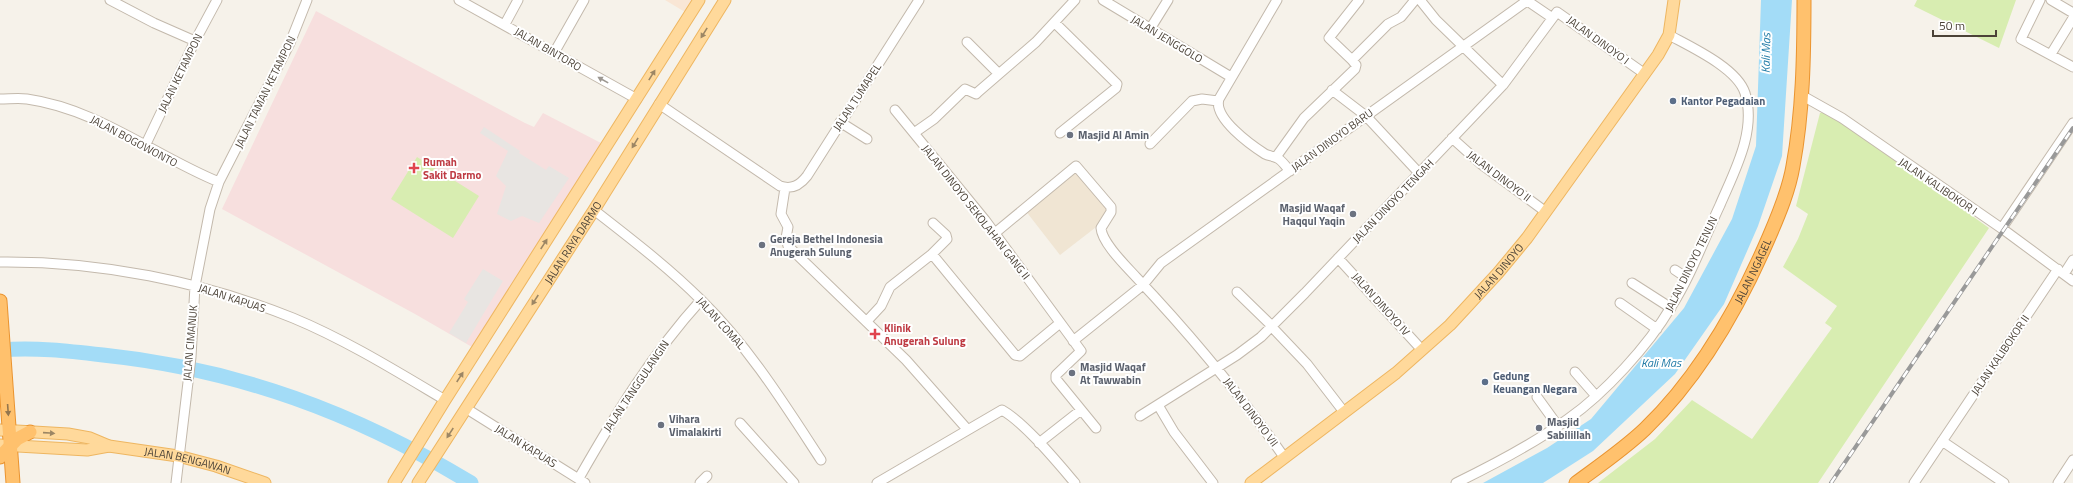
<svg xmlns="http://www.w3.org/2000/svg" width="2073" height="483" font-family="'Titillium Web',sans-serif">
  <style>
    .commercial { fill: #f9e6d5 }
    .education { fill: #f0e5d3 }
    .medical { fill: #f7dfde }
    .green { fill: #d8edb1 }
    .parking { fill: #e8e5e2 }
    .water { fill: #a3dcf7 }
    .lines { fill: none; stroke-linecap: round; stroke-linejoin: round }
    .river { stroke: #a3dcf7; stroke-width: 15 }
    .minor-casing { stroke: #c3b9ac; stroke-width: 11 }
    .major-casing { stroke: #eeb661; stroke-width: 13 }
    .highway-casing { stroke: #ea9430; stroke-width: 15 }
    .minor { stroke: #fff; stroke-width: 9 }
    .major { stroke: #ffd99b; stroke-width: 11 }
    .highway { stroke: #ffc16d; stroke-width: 13 }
    .rail-casing { stroke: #999; stroke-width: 4 }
    .rail { stroke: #fff; stroke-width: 2.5; stroke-dasharray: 8; stroke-linecap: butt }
    .oneway { fill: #9c8664 }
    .oneway2 { fill: #9c9791 }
    .oneway3 { fill: #93754d }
    .service-dot { fill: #5c6f8a; stroke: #fff; stroke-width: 1.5 }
    .worship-dot { fill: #6b7280; stroke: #fff; stroke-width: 1.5 }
    .health-dot { fill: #e0444e; stroke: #fff; stroke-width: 1.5 }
    .labels { text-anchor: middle; stroke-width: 4; stroke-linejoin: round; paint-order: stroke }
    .street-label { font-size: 11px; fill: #4b4237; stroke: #fff }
    .service-label { font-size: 11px; font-weight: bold; fill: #4e5e75; stroke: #fff; text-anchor: start }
    .worship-label { font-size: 11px; font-weight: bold; fill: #5b616d; stroke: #fff; text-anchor: start }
    .health-label { font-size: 11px; font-weight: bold; fill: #be3a42; stroke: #fff; text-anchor: start }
    .water-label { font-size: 12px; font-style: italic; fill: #237ca7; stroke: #fff }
  </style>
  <rect width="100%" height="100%" fill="#f6f2ea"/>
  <path class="commercial" d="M 665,0 L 693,0 L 685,12 Z"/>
  <path class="education" d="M 1076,166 L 1110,209 L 1100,224 L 1060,255 L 1025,210 Z"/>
  <path class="medical" d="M 316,11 L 525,123 L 534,127 L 543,113 L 601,143 L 472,347 L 415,314 L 222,209 Z"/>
  <path class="green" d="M 1917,0 L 2016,0 L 1999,48 L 1914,6 Z
    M 1827,112 L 1989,228 L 1818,483 L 1598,483 L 1655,439 L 1692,400 L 1752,439 L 1832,328 L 1825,323 L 1837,306 L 1783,267 L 1798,239 L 1808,214 L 1796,206 L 1820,113 Z
    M 417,157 L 479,196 L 453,238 L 391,199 Z"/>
  <path class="parking" d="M 484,127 L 520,151 L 519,153 L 546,170 L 549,166 L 569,178 L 539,223 L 522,216 L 511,221 L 497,214 L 506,186 L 496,176 L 508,151 L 480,133 Z
    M 483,269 L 503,281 L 466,343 L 449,333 L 468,302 L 464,299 Z"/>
  <path class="water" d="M 1761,0 L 1792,0 L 1782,156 L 1758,226 L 1724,304 L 1675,374 L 1593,451 L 1543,483 L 1483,483 L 1547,448 L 1591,419 L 1684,308 L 1732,219 L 1756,146 Z"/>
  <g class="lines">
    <path class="river" d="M 0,350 C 34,347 69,351 103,355 C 237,369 356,413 471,483"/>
    <g class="minor-casing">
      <path id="minor" d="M 110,0 L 154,23 L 195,41
        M 459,0 L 637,99
        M 1103,0 L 1231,77
        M 1277,0 L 1219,99 C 1213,118 1251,145 1265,154 C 1269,156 1273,156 1277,158 C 1282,160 1286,167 1290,171
        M 1420,0 L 1436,20 L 1503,85
        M 1526,0 L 1551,17
        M 2040,0 L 2021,39 L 2073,67
        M 2051,0 L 2073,13
        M 1055,23 L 1117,84 L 1116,88 L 1060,133
        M 505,24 L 518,0
        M 1150,29 L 1168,0
        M 967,42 L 998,73
        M 554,53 L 584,0
        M 2051,54 L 2073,18
        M 1352,60 L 1329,38 L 1359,0
        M 1332,90 L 1366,116 L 1419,173
        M 1801,95 L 1842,118 L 2004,230 L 2073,281
        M 0,99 C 9,99 19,98 27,99 C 98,109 155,156 219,182
        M 659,104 L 780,186 C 792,190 800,185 807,176 L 919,0
        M 895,110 L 985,220 L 1081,351 L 1056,375 L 1056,379 L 1096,428
        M 840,122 L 867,139
        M 914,133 L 934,119 L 965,89 L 976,94 L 978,92 L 1036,42 L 1075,0
        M 1452,138 L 1481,164 L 1546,212
        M 1150,144 L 1192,101 L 1202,99 L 1218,101
        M 145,146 L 195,41 L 217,0
        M 1276,157 L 1304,118 L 1355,69 L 1356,65 L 1352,60 L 1388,24 L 1401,17 L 1415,0
        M 785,188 L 781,214 L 788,227 L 786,238 L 788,246 L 906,360 L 967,429
        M 594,210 C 631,239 668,267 701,300 C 749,347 785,405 821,460
        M 2002,228 L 2073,123
        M 995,233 L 1076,166 L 1111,207 L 1111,212 L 1101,228 C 1102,243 1126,266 1136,277 C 1190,334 1239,393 1284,457
        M 932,254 L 1015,355 L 1020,356 L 1060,323
        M 1338,258 L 1422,350
        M 0,262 C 99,261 201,281 293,318 C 346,340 396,371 445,400
        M 1675,270 L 1687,278
        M 2064,274 L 2073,260
        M 1632,283 L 1671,308
        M 1237,292 L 1272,326
        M 1620,303 L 1657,329
        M 867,321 L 881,306 L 890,287 L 932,254 L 947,239 L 946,235 L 933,223
        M 1271,326 L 1307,364 L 1344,412
        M 1073,341 L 1143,285 L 1161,263 L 1528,0
        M 1575,372 L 1596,396
        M 1537,397 L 1558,426
        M 1158,405 L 1174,432 L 1213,483
        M 467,409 L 585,483
        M 1140,416 L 1237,355 L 1261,337 L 1305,293 L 1503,85 L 1557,12 L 1645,74
        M 740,423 L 794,483
        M 1942,441 L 2004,483
        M 1039,443 L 1081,410
        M 579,478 C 615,415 652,354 701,300
        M 176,483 L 191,357 L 195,286 L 210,209 L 219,182 L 290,43 L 307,0
        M 700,483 L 707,476
        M 877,483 L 1002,410 C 1025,423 1057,462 1075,483
        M 1456,483 C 1491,466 1536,442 1568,419 C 1605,393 1648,346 1671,307 C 1691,276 1704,239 1720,205 C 1734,172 1757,131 1745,93 C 1737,68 1691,47 1669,35
        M 1914,483 L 2058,269
        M 2058,483 L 2073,460"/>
    </g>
    <g class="major-casing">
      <g id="major">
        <path id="s1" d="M 0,430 L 68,434 L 90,438 L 109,446 L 178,456 L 216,466 L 265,483"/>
        <path d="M 0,445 L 87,450 L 109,446"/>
        <path d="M 394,483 L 445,400 L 699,0"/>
        <path id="s2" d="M 418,483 L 594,210 L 725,0"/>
        <path id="s3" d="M 1251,483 L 1396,373 L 1450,325 L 1498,273 L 1527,238 L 1658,55 L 1669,35 L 1674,0"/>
      </g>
    </g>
    <g class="highway-casing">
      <g id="highway">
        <path d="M 0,301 L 13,483"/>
        <path d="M 0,457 L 17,439 L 30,432"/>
        <path id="s4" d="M 1576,483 C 1599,466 1624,449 1645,429 C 1700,376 1739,307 1769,237 C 1779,214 1789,190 1793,166 C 1803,112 1804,55 1804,0"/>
      </g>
    </g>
    <use href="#minor" class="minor"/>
    <use href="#major" class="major"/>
    <use href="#highway" class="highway"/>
    <g class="rail-casing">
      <path id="rail" d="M 1831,483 L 2073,128"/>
    </g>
    <use href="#rail" class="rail"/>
  </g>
  <defs><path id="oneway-solid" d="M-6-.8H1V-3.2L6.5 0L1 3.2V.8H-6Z"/></defs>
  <g class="oneway">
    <use href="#oneway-solid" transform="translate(704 33) rotate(122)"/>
    <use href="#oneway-solid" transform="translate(652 75) rotate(-58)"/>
    <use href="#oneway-solid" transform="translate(635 143) rotate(121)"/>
    <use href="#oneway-solid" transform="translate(544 244) rotate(-57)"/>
    <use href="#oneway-solid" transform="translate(535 300) rotate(123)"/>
    <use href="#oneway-solid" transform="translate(460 377) rotate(-57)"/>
    <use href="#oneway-solid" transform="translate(49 433) rotate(4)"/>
    <use href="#oneway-solid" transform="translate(450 433) rotate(123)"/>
  </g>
  <use class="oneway2" href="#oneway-solid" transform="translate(603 80) rotate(-151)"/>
  <use class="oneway3" href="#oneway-solid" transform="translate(8 410) rotate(86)"/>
  <g class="service-dot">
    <circle cx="1673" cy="101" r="4"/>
    <circle cx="1485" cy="382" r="4"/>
  </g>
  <g class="worship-dot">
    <circle cx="1070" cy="135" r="4"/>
    <circle cx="1353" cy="214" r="4"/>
    <circle cx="762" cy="245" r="4"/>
    <circle cx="1072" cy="373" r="4"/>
    <circle cx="661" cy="425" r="4"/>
    <circle cx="1539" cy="428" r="4"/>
  </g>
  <g class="health-dot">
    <path d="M412 162h4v4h4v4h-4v4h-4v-4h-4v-4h4z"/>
    <path d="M873 328h4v4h4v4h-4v4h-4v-4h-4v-4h4z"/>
  </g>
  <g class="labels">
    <g class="street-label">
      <text transform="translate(1167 39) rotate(31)" y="4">JALAN JENGGOLO</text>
      <text transform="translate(1598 40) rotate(36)" y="4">JALAN DINOYO I</text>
      <text transform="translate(548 49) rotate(30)" y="4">JALAN BINTORO</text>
      <text transform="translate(180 73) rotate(-64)" y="4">JALAN KETAMPON</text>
      <text transform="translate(265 92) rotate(-64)" y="4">JALAN TAMAN KETAMPON</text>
      <text transform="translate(857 97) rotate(-57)" y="4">JALAN TUMAPEL</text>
      <text transform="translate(1332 140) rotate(-36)" y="4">JALAN DINOYO BARU</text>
      <text transform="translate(134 141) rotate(28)" y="4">JALAN BOGOWONTO</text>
      <text transform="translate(1499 176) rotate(37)" y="4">JALAN DINOYO II</text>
      <text transform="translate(1938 186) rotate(34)" y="4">JALAN KALIBOKOR I</text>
      <text transform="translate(1393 201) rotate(-46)" y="4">JALAN DINOYO TENGAH</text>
      <text transform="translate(976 212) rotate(52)" y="4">JALAN DINOYO SEKOLAHAN GANG II</text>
      <text dy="4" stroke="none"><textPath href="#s2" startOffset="286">JALAN RAYA DARMO</textPath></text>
      <text transform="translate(1691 264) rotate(-64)" y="4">JALAN DINOYO TENUN</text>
      <text dy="4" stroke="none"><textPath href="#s3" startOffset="327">JALAN DINOYO</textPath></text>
      <text dy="4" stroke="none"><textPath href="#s4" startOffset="280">JALAN NGAGEL</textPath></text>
      <text transform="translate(232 298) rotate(18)" y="4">JALAN KAPUAS</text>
      <text transform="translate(1381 304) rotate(48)" y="4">JALAN DINOYO IV</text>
      <text transform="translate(721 323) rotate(48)" y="4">JALAN COMAL</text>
      <text transform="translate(190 343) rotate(-85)" y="4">JALAN CIMANUK</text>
      <text transform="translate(2000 355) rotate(-56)" y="4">JALAN KALIBOKOR II</text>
      <text transform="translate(636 386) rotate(-56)" y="4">JALAN TANGGULANGIN</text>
      <text transform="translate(1251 412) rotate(53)" y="4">JALAN DINOYO VII</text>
      <text transform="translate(526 446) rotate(32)" y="4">JALAN KAPUAS</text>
      <text dy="4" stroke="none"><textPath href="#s1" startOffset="191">JALAN BENGAWAN</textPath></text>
    </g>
    <g class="service-label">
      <text x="1681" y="105">Kantor Pegadaian</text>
      <text x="1493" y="380">Gedung<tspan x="1493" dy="13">Keuangan Negara</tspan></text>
    </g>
    <g class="worship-label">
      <text x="1078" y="139">Masjid Al Amin</text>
      <text x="1345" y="212" text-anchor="end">Masjid Waqaf<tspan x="1345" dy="13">Haqqul Yaqin</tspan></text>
      <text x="770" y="243">Gereja Bethel Indonesia<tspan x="770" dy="13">Anugerah Sulung</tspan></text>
      <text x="1080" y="371">Masjid Waqaf<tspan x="1080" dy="13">At Tawwabin</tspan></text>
      <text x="669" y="423">Vihara<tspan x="669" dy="13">Vimalakirti</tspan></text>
      <text x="1547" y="426">Masjid<tspan x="1547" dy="13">Sabilillah</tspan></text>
    </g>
    <g class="health-label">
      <text x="423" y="166">Rumah<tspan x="423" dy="13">Sakit Darmo</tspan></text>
      <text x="884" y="332">Klinik<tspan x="884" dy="13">Anugerah Sulung</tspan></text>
    </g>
    <g class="water-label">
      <text transform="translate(1766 53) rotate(-89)" y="4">Kali Mas</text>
      <text x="1661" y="367">Kali Mas</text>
    </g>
  </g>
  <path d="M1933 30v6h63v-6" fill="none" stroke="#4b4237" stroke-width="2"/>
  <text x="1939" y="30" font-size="12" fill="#4b4237" stroke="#ffffff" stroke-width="3" paint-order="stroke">50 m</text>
</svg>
